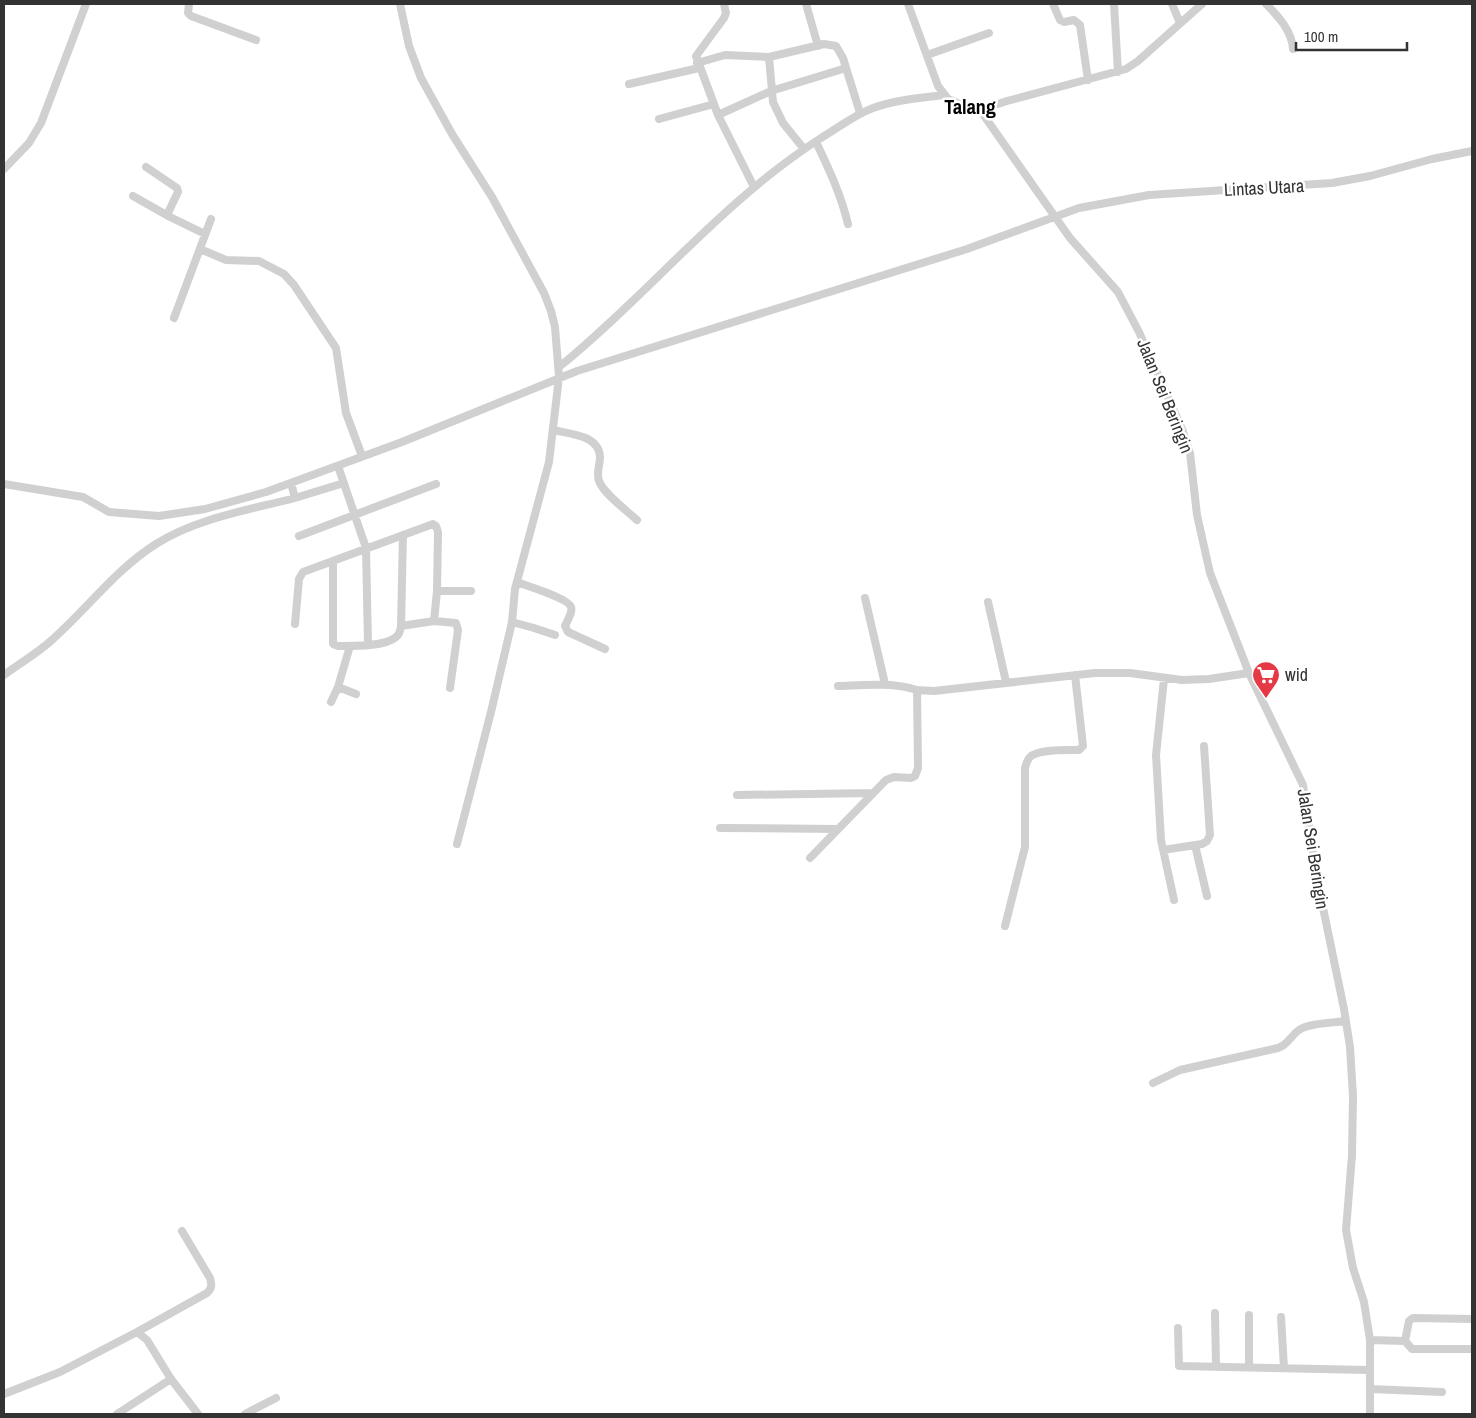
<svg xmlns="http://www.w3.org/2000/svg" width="1476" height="1418" font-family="'Archivo Narrow',sans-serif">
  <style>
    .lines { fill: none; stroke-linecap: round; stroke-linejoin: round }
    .minor { stroke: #d0d0d0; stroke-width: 8 }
    .labels { text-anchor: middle; stroke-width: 5; stroke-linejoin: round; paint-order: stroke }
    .street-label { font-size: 18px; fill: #333; stroke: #fff }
    .poi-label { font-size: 18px; fill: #333; stroke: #fff; text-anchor: start }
    .quarter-label { font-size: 20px; font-weight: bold; fill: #000; stroke: #fff }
  </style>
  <rect width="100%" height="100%" fill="#fff"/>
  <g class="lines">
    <path class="minor" d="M 189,4 L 188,13 L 191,16 L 256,40
      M 400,4 L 409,46 L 421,78 L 452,134 L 492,197 L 544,293 L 551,311 L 555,327 L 559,377 L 549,462 L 515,589 L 512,622 L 534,628 L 555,635
      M 724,4 L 726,13 L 724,18 L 696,56 L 718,115 L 754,187
      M 806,4 L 818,46
      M 908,4 L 938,86 L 948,99 L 964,106 L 980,110 L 1007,101 L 1126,69 L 1138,61 L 1202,4
      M 1053,4 L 1060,20 L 1064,22 L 1074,20 L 1080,25 L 1088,80
      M 1114,4 L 1118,72
      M 1172,4 L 1180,23
      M 1266,4 C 1278,16 1292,31 1293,49
      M 927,55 L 989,33
      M 769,57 L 773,102 L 783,123 L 804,149
      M 697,63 L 725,55 L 769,57 L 824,44 L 836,46 L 843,58 L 860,113
      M 629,84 L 699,68
      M 980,110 L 1070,238 L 1118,292 L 1139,332 L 1182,429 L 1190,453 L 1197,515 L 1210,573 L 1249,673 L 1303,785 L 1316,874 L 1344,1009 L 1350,1047 L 1353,1096 L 1352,1155 L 1346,1230 L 1353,1268 L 1364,1302 L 1370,1340 L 1370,1414
      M 718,115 L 771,91 L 846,68
      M 659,119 L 714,104
      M 816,142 C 829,169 841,195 848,224
      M 146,167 L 177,188 L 178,192 L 167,215
      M 4,169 L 29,143 L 41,123 L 86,4
      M 133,196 L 170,217 L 205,234
      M 200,249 L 226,260 L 259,261 L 284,274 L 294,285 L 336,348 L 346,413 L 362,456
      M 174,318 L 211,219
      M 559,367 C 649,294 722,201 821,138 C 838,128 854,115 873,108 C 895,100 920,98 944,95
      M 553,430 C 570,434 599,435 600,457 C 600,465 596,473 599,481 C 604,494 626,510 637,520
      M 338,466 L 366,548 L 368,645
      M 291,483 L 295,498 L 344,483
      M 4,484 L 83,497 L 109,512 L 159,516 L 205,509 L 266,492 L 402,442 L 577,371 L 967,249 L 1079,208 L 1149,195 L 1332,183 L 1370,176 L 1432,159 L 1472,151
      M 299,536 L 436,484
      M 333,561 L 333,644 L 338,646 C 352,646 385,647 396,637 C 400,634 400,631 401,626 L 403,535
      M 517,582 C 527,586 568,598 571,607 C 573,612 567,621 565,626 L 568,632 L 605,649
      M 437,591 L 471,591
      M 865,598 L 885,684
      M 988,602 L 1006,682
      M 295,624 L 299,579 L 303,572 L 433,524 L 436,526 L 438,532 L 437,591 L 434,621
      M 401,626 L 434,621 L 456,623 L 458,630 L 450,688
      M 350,646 L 338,687 L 356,694
      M 4,675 C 20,663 38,653 53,639 C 88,608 115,570 156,544 C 197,518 249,510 295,498
      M 1164,679 L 1156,755 L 1161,840 L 1174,900
      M 838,686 C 865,685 891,682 917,690
      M 331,702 L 338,687
      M 737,795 L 872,793
      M 720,828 L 838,829
      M 457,844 L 491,712 L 512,622
      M 1195,845 L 1207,896
      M 1163,850 L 1202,844 L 1207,841 L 1210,835 L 1204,746
      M 810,858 L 886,780 L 894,777 L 911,778 L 915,776 L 918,768 L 917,690 L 934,691 L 1095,673 L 1130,673 L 1182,680 L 1209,679 L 1249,673
      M 1005,926 L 1025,847 L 1025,768 C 1026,764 1027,760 1030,757 C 1038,749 1067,750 1079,750 L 1083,746 L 1075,675
      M 1153,1083 L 1180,1070 L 1278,1048 C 1289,1044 1290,1036 1299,1030 C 1309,1023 1333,1023 1345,1021
      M 1215,1313 L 1216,1367
      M 1249,1315 L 1249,1367
      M 1281,1317 L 1284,1368
      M 1178,1328 L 1179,1366 L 1370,1370
      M 137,1332 L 207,1293 C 212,1288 212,1285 210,1278 L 182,1231
      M 1370,1340 L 1405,1341 L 1412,1349 L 1472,1349
      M 1405,1341 L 1409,1321 L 1413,1318 L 1472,1319
      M 1370,1389 L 1442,1392
      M 4,1394 L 60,1372 L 137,1332 L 147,1340 L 171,1379 L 198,1414
      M 117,1414 L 171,1379
      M 245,1414 L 276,1398"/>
  </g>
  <defs>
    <g id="supermarket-pin" transform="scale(1.4375)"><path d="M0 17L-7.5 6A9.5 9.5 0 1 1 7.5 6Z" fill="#e63946" stroke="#fff"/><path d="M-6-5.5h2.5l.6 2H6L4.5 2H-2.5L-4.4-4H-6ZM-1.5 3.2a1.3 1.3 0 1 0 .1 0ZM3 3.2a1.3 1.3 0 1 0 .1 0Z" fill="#fff"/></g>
  </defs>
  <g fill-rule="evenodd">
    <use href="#supermarket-pin" x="1266" y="675"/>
  </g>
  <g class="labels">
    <g class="street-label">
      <text transform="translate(1264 188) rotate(-3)" y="6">Lintas Utara</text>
      <text transform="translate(1165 396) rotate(68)" y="6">Jalan Sei Beringin</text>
      <text transform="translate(1313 849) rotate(81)" y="6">Jalan Sei Beringin</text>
    </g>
    <g class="poi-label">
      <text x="1285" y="681">wid</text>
    </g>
    <g class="quarter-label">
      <text x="970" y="114">Talang</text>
    </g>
  </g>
  <rect width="1476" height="1418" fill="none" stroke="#333333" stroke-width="10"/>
  <path d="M1296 42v8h111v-8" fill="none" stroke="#333333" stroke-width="2.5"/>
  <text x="1304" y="42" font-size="15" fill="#333333" stroke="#ffffff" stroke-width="4" paint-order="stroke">100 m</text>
</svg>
